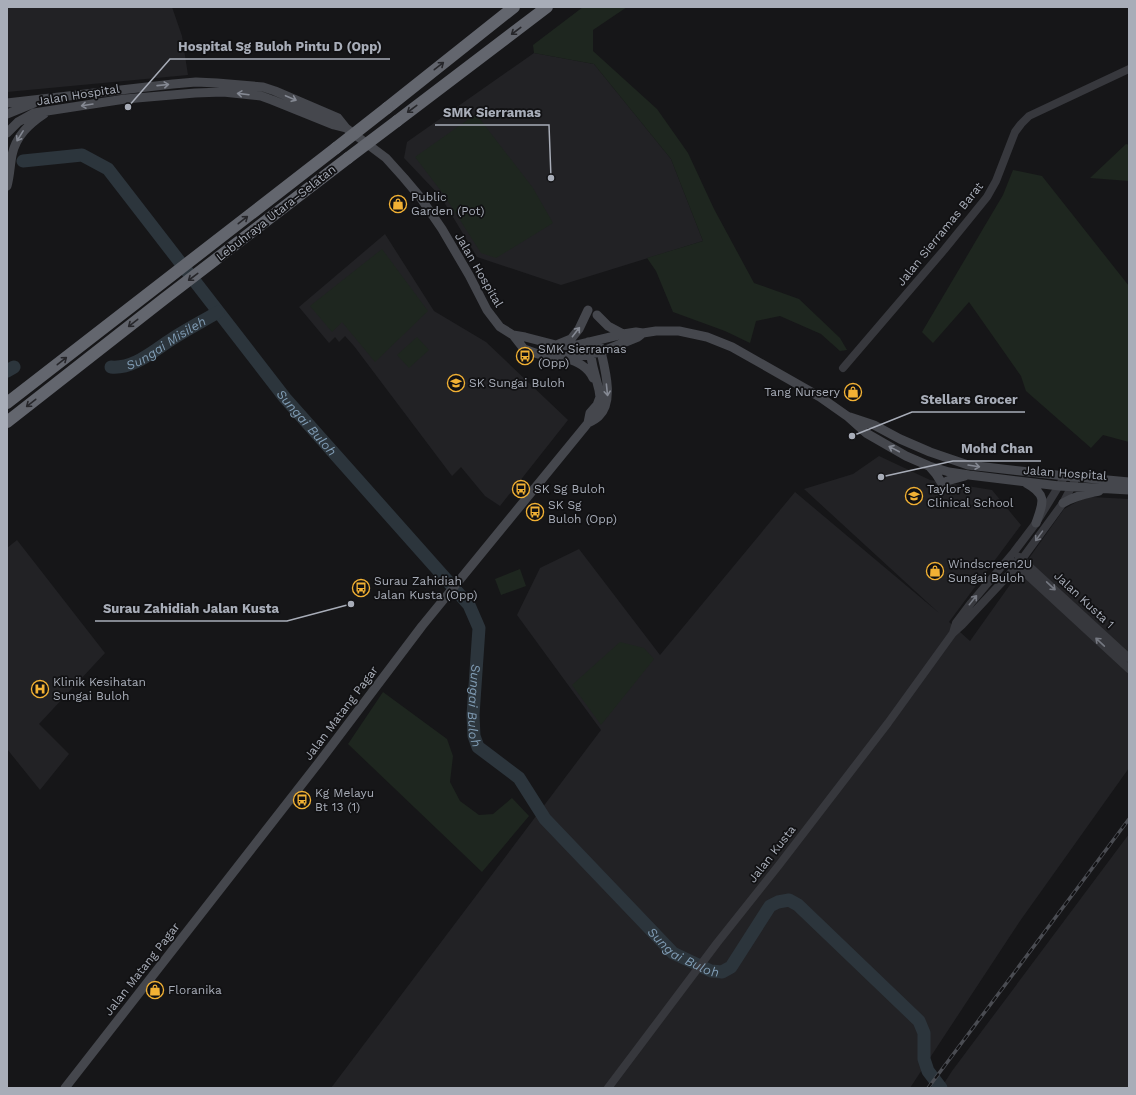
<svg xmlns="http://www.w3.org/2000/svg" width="1136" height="1095" font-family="'Work Sans',sans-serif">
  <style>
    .built { fill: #222225 }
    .green { fill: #1e261f }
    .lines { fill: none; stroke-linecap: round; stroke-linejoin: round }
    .river { stroke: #2c353c; stroke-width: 13 }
    .tertiary { stroke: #37383d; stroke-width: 8 }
    .secondary { stroke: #45474d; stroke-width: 9 }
    .motorway { stroke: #63666e; stroke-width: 12 }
    .rail-casing { stroke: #4a4c52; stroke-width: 3.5 }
    .rail { stroke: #111113; stroke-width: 2; stroke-dasharray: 6; stroke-linecap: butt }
    .motorway-bridge { stroke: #63666e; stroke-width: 12 }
    .oneway { stroke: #26262a }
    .oneway2 { stroke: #858993 }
    .oneway3 { stroke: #757881 }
    .labels { text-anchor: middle; stroke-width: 3.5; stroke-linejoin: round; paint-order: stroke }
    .street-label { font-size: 12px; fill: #a8adb8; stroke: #111113 }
    .poi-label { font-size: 12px; fill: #a8adb8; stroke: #111113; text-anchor: start }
    .water-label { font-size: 13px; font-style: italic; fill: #7f9bb3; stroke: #111113 }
    .leader { fill: none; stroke: #a8adb8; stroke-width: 1.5 }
    .callout-dot { fill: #a8adb8; stroke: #111113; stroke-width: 1.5 }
    .callout-label { font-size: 13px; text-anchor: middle; font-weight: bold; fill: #a8adb8; stroke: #111113; stroke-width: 3.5; stroke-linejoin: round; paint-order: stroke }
  </style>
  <rect width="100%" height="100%" fill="#161618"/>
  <path class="built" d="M 7,7 L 172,7 L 182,36 L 188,75 L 7,92 Z
    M 534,53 L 594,64 L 671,159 L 703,241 L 561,285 L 477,257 L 441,197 L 404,158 L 407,142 Z
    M 385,234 L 434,311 L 486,342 L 568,420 L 500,506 L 485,496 L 461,467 L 452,476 L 354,346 L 345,336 L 339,342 L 335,337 L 329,343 L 299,307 Z
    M 879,456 L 930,480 L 992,490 L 1021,525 L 949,622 L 970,641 L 1064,509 L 1080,500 L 1091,497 L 1129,499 L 1129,768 L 1020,921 L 910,1088 L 331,1088 L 601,730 L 517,615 L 540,568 L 579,549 L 660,655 L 795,492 L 939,613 L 804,489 L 853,474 Z
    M 17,540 L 105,653 L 39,724 L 69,754 L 40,790 L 7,749 L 7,548 Z
    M 1129,834 L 1129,1088 L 941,1088 L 952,1071 Z"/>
  <path class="green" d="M 583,7 L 627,7 L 593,30 L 593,51 L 657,109 L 688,153 L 714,209 L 754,283 L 799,299 L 840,338 L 847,350 L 840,351 L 821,334 L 780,316 L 756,321 L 750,343 L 725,331 L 673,312 L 656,271 L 647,258 L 703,241 L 671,159 L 594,64 L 534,53 L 533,45 Z
    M 476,114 L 533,188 L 553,223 L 496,258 L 481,253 L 444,195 L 415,157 Z
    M 1126,144 L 1129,145 L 1129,181 L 1090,178 Z
    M 1013,170 L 1042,176 L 1129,286 L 1129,442 L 1103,435 L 1091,448 L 1026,391 L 1021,376 L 969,302 L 933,343 L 922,332 L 1003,195 Z
    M 382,249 L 428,311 L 375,362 L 342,322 L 332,332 L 310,306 Z
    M 417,337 L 429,350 L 409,368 L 397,355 Z
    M 520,569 L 526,586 L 501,595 L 495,579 Z
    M 620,642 L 644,648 L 654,659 L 601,725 L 572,685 Z
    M 383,692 L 447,739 L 453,756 L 450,782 L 460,801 L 479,815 L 493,814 L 512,798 L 529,816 L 482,872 L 348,744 Z"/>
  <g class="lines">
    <g class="river">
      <path id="s1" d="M 23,161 L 82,155 L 108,169 L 285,398 L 469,605 L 479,628 L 473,715 L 474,736 L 478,747 L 486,753 L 519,778 L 545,819 L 673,953 L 711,971 L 722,972 L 731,967 L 770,906 L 778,902 L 789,900 L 798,905 L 919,1021 L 924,1033 L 924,1059 L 928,1071 L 941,1088"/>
      <path id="s2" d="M 111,367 C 134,369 153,351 172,339 C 187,329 203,321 218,312"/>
      <path d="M 7,371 L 14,367"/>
    </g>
    <path class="tertiary" d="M 843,368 L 944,250 L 987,197 L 996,181 L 1015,132 L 1021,124 L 1029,116 L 1129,69
      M 1019,557 L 1129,658
      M 1013,562 L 1129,669
      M 953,633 L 956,623 L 971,603 L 1014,552 L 1036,523 L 1065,476
      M 608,1088 L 717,943 L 779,865 L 888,723 L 953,633 L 962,625 L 1017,566 L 1063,503 L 1074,482"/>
    <path class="secondary" d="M 7,103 L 173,84 L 196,82 L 217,83 L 263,87 L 275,91 L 338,118 L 346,128 L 386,158 L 404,178 L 420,197 L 442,229 L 469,275 L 487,310 L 500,327 L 513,335 L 524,349 L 538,354 L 556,357 L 579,356 L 601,352 L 638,337 L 643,333
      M 7,114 L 34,103
      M 7,133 L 18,122 L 34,113 L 125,99 L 195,93 L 223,92 L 261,96 L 272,100 L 334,125 L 346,128
      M 7,186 C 10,175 10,165 12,155 C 16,136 29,124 44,114
      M 597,315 L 608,326 L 623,334
      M 513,335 L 525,337 L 556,345 L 573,346 L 623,334 L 636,332 L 643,333 L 656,331 L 679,331 L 707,337 L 732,347 L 820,397 L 847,416 L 866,433 L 906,456 L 929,466 L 949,472 L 969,475 L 1059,486 L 1129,490
      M 559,344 L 571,339 L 579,329 L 588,310
      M 566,358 C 578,362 588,367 593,378
      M 850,417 L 874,425 L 900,439 L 930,452 L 968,465 L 1065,476 L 1129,482
      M 588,423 C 592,421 596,419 599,416 C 615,401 604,366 600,347
      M 930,467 L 936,474 L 943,485 L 947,481 L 965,476
      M 1026,483 C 1048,495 1043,503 1036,523
      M 1063,503 C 1074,496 1086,494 1099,491
      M 65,1088 L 320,761 L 422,626 L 588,423 L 590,413 L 597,405 L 600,397 L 599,390 L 593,367 L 588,342"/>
    <path class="motorway" d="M 387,108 L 514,7
      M 397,121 L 547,7
      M 7,403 L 336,148
      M 7,422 L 164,299 L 348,158"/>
    <g class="rail-casing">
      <path id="rail" d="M 928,1088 L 1129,819"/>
    </g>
    <use href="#rail" class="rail"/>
    <path class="motorway-bridge" d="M 336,148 L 387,108
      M 348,158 L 397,121"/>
  </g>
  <defs><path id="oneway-shaft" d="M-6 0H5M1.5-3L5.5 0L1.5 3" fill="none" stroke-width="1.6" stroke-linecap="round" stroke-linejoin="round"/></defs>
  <g class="oneway">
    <use href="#oneway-shaft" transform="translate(516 31) rotate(143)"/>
    <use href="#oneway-shaft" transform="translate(439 66) rotate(-38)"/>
    <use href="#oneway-shaft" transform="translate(412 109) rotate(143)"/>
    <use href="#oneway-shaft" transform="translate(243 220) rotate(-38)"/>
    <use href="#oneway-shaft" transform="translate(193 277) rotate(143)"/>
    <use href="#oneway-shaft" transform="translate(133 323) rotate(142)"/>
    <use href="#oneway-shaft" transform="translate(62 361) rotate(-38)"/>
    <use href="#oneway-shaft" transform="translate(31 403) rotate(142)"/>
  </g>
  <g class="oneway2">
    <use href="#oneway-shaft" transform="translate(163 85) rotate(-6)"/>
    <use href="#oneway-shaft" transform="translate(243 94) rotate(-173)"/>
    <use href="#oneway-shaft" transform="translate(291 98) rotate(23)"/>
    <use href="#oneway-shaft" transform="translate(87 105) rotate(171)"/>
    <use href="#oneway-shaft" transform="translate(20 136) rotate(122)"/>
    <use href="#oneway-shaft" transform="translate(576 332) rotate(-52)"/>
    <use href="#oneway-shaft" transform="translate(607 390) rotate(84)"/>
    <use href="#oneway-shaft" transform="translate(894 449) rotate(-152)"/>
    <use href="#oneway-shaft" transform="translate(974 466) rotate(9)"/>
  </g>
  <g class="oneway3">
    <use href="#oneway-shaft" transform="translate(1039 536) rotate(126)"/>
    <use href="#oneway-shaft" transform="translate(1051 586) rotate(43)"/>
    <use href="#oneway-shaft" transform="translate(973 600) rotate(-51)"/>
    <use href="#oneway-shaft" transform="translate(1100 642) rotate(-137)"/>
  </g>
  <defs>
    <g id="shop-ring" transform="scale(0.9)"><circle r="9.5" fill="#111113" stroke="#f2b134" stroke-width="1.5"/><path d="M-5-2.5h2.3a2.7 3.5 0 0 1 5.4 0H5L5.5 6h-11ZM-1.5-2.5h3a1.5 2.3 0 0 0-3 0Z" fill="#f2b134"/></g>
    <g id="bus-ring" transform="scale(0.9)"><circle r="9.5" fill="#111113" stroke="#f2b134" stroke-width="1.5"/><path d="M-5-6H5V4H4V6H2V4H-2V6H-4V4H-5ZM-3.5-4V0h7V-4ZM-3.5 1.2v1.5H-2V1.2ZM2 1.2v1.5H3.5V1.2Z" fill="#f2b134"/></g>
    <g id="school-ring" transform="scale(0.9)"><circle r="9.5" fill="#111113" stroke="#f2b134" stroke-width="1.5"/><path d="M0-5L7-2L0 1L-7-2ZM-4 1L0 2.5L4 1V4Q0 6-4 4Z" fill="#f2b134"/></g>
    <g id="university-ring" transform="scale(0.9)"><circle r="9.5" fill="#111113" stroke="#f2b134" stroke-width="1.5"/><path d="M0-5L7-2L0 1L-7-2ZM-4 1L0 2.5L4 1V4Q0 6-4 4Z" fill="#f2b134"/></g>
    <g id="hospital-ring" transform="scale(0.9)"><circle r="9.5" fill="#111113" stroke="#f2b134" stroke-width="1.5"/><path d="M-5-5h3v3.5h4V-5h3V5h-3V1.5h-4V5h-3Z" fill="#f2b134"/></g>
  </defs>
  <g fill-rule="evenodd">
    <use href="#shop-ring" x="398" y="204"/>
    <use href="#bus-ring" x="525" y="356"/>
    <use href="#school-ring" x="456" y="383"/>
    <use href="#shop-ring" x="853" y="392"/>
    <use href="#bus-ring" x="521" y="489"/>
    <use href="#university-ring" x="914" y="496"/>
    <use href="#bus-ring" x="535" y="512"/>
    <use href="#shop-ring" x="935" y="571"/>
    <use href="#bus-ring" x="361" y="588"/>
    <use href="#hospital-ring" x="40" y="689"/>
    <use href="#bus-ring" x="302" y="800"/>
    <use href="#shop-ring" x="155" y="990"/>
  </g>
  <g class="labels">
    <g class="street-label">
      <text transform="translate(78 95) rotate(-9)" y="4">Jalan Hospital</text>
      <text transform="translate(276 213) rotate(-38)" y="4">Lebuhraya Utara–Selatan</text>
      <text transform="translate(940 234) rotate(-51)" y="4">Jalan Sierramas Barat</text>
      <text transform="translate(479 270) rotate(60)" y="4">Jalan Hospital</text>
      <text transform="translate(1065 473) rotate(4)" y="4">Jalan Hospital</text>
      <text transform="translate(1084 600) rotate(43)" y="4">Jalan Kusta 1</text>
      <text transform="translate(341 713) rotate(-53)" y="4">Jalan Matang Pagar</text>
      <text transform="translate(772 854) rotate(-52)" y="4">Jalan Kusta</text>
      <text transform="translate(142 969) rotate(-52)" y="4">Jalan Matang Pagar</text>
    </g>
    <g class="poi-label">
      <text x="411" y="201">Public<tspan x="411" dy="14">Garden (Pot)</tspan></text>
      <text x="538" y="353">SMK Sierramas<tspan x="538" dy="14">(Opp)</tspan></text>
      <text x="469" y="387">SK Sungai Buloh</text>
      <text x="840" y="396" text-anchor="end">Tang Nursery</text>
      <text x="534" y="493">SK Sg Buloh</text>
      <text x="927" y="493">Taylor’s<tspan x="927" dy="14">Clinical School</tspan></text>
      <text x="548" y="509">SK Sg<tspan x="548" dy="14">Buloh (Opp)</tspan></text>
      <text x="948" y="568">Windscreen2U<tspan x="948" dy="14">Sungai Buloh</tspan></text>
      <text x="374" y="585">Surau Zahidiah<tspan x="374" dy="14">Jalan Kusta (Opp)</tspan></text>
      <text x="53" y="686">Klinik Kesihatan<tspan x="53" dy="14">Sungai Buloh</tspan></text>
      <text x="315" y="797">Kg Melayu<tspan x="315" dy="14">Bt 13 (1)</tspan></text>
      <text x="168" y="994">Floranika</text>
    </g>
    <g class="water-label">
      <text dy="5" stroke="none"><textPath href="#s2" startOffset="61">Sungai Misileh</textPath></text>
      <text dy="5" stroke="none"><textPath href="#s1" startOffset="411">Sungai Buloh</textPath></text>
      <text dy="5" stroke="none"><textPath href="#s1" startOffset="758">Sungai Buloh</textPath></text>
      <text dy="5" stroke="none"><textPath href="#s1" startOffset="1094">Sungai Buloh</textPath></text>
    </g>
  </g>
  <path class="leader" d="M128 107L170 59H390M551 178L549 125H435M852 436L912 412H1025M881 477L953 461H1041M351 604L287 621H95"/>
  <g class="callout-dot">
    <circle cx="128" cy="107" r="4"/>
    <circle cx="551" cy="178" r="4"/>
    <circle cx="852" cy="436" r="4"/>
    <circle cx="881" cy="477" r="4"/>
    <circle cx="351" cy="604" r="4"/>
  </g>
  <g class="callout-label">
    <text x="280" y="51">Hospital Sg Buloh Pintu D (Opp)</text>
    <text x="492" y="117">SMK Sierramas</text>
    <text x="969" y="404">Stellars Grocer</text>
    <text x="997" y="453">Mohd Chan</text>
    <text x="191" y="613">Surau Zahidiah Jalan Kusta</text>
  </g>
  <rect width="1136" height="1095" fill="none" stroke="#a8adb8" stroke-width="16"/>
</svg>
